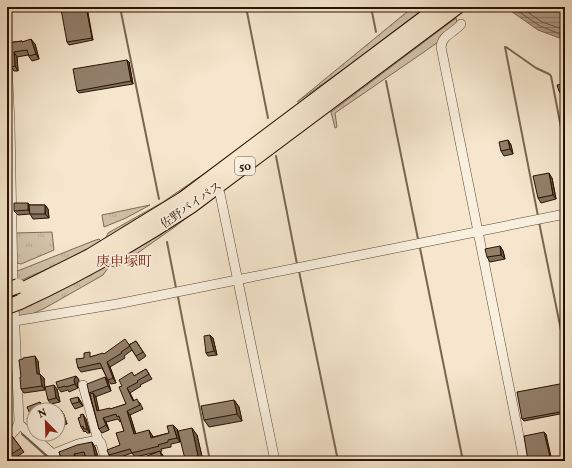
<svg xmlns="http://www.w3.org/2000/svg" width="572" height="468" font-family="Vollkorn,'Noto Serif JP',serif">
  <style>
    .grass { fill: url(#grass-tufts); stroke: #7d6a56 }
    .water { fill: url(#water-rules); stroke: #796652 }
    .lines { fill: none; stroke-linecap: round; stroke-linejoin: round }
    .shore { stroke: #6c5844; stroke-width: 1 }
    .stream { stroke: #796652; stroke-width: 2 }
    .minor-casing { stroke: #5b4634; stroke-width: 10 }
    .highway-casing { stroke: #281101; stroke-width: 16 }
    .minor { stroke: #f8efde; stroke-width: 9 }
    .highway { stroke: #f5e6cd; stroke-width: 14 }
    .highway-bridge-casing { stroke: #281101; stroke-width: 16; stroke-linecap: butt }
    .highway-bridge { stroke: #f5e6cd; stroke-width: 14 }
    .wall { fill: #7e6e5c; stroke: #281101 }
    .shaded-wall { fill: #675a4b; stroke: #281101 }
    .building { fill: #93806b; stroke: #281101 }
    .labels { text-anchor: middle; stroke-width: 3.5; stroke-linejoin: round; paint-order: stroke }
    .shield { fill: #f8efde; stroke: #665443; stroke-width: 1 }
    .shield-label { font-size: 11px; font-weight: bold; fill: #281101 }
    .street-label { font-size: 12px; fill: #281101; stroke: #f8efde }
    .quarter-label { font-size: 14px; fill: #7a1f14; stroke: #f8efde }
  </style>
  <defs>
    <pattern id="grass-tufts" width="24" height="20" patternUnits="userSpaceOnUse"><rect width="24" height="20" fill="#d2c2aa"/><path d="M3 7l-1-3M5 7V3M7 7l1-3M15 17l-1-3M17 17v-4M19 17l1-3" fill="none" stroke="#b4a690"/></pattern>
    <pattern id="water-rules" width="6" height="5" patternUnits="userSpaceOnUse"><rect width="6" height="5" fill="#af9e88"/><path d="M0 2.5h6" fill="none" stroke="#8e7f6d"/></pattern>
  </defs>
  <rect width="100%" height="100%" fill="#f5e6cd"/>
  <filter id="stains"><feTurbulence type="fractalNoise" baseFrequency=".005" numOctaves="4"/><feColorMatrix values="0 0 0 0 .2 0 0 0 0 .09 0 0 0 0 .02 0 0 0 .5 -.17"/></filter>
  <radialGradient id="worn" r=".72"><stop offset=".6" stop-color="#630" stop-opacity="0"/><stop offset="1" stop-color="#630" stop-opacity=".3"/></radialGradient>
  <path class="grass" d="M 413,7 L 426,7 L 347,67 L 297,102 Z
    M 456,18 L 457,22 L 438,42 L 424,52 L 335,113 L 337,127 L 335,128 L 331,112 Z
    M 208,171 L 190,187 L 110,238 L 66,261 L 17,282 L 20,307 C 61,287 103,268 143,245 C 166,231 188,215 211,199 L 176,226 L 122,264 L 115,267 L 111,266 L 108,268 L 103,275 L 96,279 L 45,308 L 30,315 L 17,316 L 15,272 L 93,241 L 99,239 L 101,241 C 105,239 106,238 108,233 L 163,202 Z
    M 150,205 L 126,218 L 104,227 L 102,215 Z
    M 52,232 L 54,250 L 21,264 L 17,263 L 16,259 L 15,233 Z"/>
  <path class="water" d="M 505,7 L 554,7 L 565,13 L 565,40 L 538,30 Z"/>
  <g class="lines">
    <path class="shore" d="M 512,7 L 540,26 L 565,36
      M 520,7 L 542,22 L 565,30"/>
    <path class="stream" d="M 120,7 L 159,199
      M 246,7 L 268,118
      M 371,7 L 376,32
      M 505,47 L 538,216
      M 506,47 L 536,68 L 549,74 L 551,76 L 565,148
      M 386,81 L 418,239
      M 276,156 L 297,264
      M 539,222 L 565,350
      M 167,242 L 176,288 L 178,288
      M 420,248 L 463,461
      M 299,271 L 338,461
      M 178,297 L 210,461
      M 22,434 L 52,461"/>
    <g class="minor-casing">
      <path id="minor" d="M 461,24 C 454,33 442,35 441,47 L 524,461
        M 7,62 L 10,124 L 13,283 L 19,422 L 16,429 L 7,439
        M 217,187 L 220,194 L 275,461
        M 15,321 L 117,304 L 565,214
        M 83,385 L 98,440
        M 19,424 L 53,454 L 58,461
        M 53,454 L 78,444 L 98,440 L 101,443 L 106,461"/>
    </g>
    <g class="highway-casing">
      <path id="highway" d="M 18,292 L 90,256 L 183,199 L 439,7
        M 20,302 C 81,274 135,243 191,206 L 457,7"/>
    </g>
    <use href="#minor" class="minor"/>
    <use href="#highway" class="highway"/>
    <g class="highway-bridge-casing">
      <path id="highway-bridge" d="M 7,290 L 18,286
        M 7,307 L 20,302"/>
    </g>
    <use href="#highway-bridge" class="highway-bridge"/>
  </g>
  <path class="wall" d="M 71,7 L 93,40 L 69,45 L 67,42 Z
    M 22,41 L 23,42 L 35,44 L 39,59 L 32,61 L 28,55 L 17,57 L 18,71 L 14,71 L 11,67 L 7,43 Z
    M 127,60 L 129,62 L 133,84 L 79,93 L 77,91 Z
    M 565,85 L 565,92 L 560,93 L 559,91 Z
    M 508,140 L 511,145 L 513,154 L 504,156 L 501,151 Z
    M 552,178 L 556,199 L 541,203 L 538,198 Z
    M 29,205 L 45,205 L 48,209 L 49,218 L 33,219 L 30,214 L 18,215 L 14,211 Z
    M 500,246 L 503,251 L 505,259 L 490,262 L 487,257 Z
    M 210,335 L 213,338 L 217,355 L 208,356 L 206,353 Z
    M 136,341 L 146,356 L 139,361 L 132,350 L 124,356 L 125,358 L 110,367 L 116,383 L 111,384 L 108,380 L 102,368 L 81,372 L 78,368 L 84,358 L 104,354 L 129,345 Z
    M 38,361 L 39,374 L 40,374 L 44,378 L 45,390 L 24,393 L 21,389 Z
    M 146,369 L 152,379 L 140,385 L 141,386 L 130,393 L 134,401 L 140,403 L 143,409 L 130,415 L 136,434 L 152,435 L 153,437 L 169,433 L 177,429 L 180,442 L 171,444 L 171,447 L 161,449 L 162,451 L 135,457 L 132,453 L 112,460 L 109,455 L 120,445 L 124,431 L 121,421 L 120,422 L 118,419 L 106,422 L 109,430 L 102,433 L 99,429 L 89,393 L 105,377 L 108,381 L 111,391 L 95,397 L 99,411 L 111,409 L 126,404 L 122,386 L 134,376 Z
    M 76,376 L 79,380 L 77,384 L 78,388 L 69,392 L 68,390 L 61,392 L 58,388 Z
    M 565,383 L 565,413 L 524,421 L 522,419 Z
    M 57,389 L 60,402 L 51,404 L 48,400 Z
    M 78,397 L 81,402 L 83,406 L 75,409 L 72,404 Z
    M 234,400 L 239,407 L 242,421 L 209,427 L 204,420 Z
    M 61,410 L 64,415 L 67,424 L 58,426 L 58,411 Z
    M 86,419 L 90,433 L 87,433 L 85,431 L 84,432 L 81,427 Z
    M 7,420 L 10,425 L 7,426 Z
    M 197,435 L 203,461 L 186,461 L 185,459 Z
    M 12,436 L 24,452 L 10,461 L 7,457 L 7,446 L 8,445 Z
    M 95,447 L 99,461 L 87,461 L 86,456 L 77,458 L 78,461 L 62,461 L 59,452 Z"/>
  <path class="shaded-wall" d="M 86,7 L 87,7 L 93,40 L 92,38 Z
    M 31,39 L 35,44 L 39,59 L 36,54 Z
    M 14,52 L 17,57 L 18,71 L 15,66 Z
    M 127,60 L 129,62 L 133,84 L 131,81 Z
    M 508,140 L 511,145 L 513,154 L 510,149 Z
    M 549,173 L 552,178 L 556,199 L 553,195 Z
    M 28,203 L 31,207 L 31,214 L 28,210 Z
    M 45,205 L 48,209 L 49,218 L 45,214 Z
    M 500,246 L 503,251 L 505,259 L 501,255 Z
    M 210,335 L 213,338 L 217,355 L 214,351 Z
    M 7,338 L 9,341 L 9,349 L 7,346 Z
    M 35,356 L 38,361 L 40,379 L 37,374 Z
    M 107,362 L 110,367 L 116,383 L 113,378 Z
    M 40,374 L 44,378 L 45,390 L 42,386 Z
    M 76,376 L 79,380 L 77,384 L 78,388 L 75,384 L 74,380 Z
    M 105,377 L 108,381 L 111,391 L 108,386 Z
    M 54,385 L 57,389 L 60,402 L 56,398 Z
    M 127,388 L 130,393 L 136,406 L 133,401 Z
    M 93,393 L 96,397 L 100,416 L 97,411 Z
    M 78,397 L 81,402 L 83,406 L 79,402 Z
    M 234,400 L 239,407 L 242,421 L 237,414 Z
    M 40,402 L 43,406 L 44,410 L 43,410 Z
    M 61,410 L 64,415 L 67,424 L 63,419 Z
    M 127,411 L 130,415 L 137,439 L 134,434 Z
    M 83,414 L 86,419 L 90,433 L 87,429 Z
    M 103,418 L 106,422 L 109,430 L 106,425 Z
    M 173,425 L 177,429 L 180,442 L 177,438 Z
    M 192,428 L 197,435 L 203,461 L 202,461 L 198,456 Z
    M 149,430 L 152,435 L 154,442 L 151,438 Z
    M 544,432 L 546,434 L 552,461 L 551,461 Z
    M 92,442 L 95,447 L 99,461 L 97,461 L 96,460 Z
    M 160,451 L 164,457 L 165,461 L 163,461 Z
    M 74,454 L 77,458 L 78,461 L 76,461 Z"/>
  <path class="building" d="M 71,7 L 86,7 L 92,38 L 67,42 L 61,9 Z
    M 31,39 L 36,54 L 29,56 L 27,50 L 14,52 L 15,66 L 11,67 L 7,43 L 22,41 L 22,42 Z
    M 127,60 L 131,81 L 77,91 L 73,69 Z
    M 564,84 L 565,90 L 559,91 L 557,85 Z
    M 508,140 L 510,149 L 501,151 L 499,142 Z
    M 549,173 L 553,195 L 538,198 L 533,176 Z
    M 14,203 L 28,203 L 28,210 L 14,211 Z
    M 29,205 L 45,205 L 45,214 L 30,214 Z
    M 500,246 L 501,255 L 487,257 L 485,249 Z
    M 210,335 L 214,351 L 206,353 L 204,336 Z
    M 125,339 L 130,346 L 121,352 L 122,353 L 107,362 L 113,378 L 108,380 L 100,363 L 78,368 L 76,359 L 84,358 L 84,353 L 90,352 L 90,357 L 103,353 L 104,354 Z
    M 136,341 L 143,352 L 136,356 L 129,345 Z
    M 35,356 L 37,374 L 40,374 L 42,386 L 21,389 L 20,377 L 21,377 L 19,360 L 23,359 L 23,358 Z
    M 146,369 L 149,374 L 137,381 L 138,382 L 127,388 L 133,401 L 137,399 L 140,405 L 127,411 L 134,434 L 149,430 L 151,438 L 169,433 L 167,426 L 173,425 L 177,438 L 168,440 L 168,442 L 158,445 L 159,446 L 132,453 L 130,449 L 109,455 L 107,450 L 120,445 L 116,433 L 124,431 L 119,416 L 117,417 L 116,414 L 103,418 L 106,425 L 99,429 L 90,394 L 93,393 L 97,411 L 110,408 L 110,409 L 126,404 L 119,387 L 122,386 L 119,380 L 132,372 L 134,376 Z
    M 76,376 L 74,380 L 75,384 L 66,387 L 65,386 L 58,388 L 56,382 Z
    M 105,377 L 108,386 L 89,393 L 87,384 Z
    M 565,383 L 565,411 L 522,419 L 517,392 Z
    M 54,385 L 56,398 L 48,400 L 45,387 Z
    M 78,397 L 79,402 L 72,404 L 70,399 Z
    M 234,400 L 237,414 L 204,420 L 201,406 Z
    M 40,402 L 43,410 L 34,410 L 34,425 L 32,426 L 27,418 L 31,416 L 27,407 Z
    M 61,410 L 63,419 L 58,421 L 58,411 Z
    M 83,414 L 87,429 L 84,429 L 83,426 L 81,427 L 78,418 L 81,417 L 80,415 Z
    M 192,428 L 198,456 L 185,459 L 178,431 Z
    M 544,432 L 551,461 L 528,461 L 524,436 Z
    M 12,436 L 21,448 L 7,457 L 7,446 L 8,445 L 7,442 L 7,440 Z
    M 92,442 L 96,460 L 92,461 L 87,461 L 84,452 L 74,454 L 76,461 L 62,461 L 59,452 L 77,445 Z
    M 160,451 L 163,461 L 144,461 L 143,459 L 148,458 L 147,456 Z"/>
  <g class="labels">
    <rect class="shield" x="235" y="157" width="20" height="18" rx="3"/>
    <g class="shield-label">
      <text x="245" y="170">50</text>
    </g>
    <g class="street-label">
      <text transform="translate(191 205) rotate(-35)" y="4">佐野バイパス</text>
    </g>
    <g class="quarter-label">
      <text x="124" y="266">庚申塚町</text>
    </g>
  </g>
  <rect width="572" height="468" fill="none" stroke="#f5e6cd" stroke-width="24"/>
  <rect x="8" y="8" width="556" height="452" fill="none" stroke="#281101" stroke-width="2"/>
  <rect x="12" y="12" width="548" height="444" fill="none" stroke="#281101"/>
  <g transform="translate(46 422) rotate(337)"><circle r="19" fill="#f8efde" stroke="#a59686"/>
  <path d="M0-3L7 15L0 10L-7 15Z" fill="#8f2418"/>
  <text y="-6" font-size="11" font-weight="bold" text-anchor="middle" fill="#281101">N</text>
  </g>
  <rect width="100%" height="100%" filter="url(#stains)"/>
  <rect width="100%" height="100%" fill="url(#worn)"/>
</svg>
